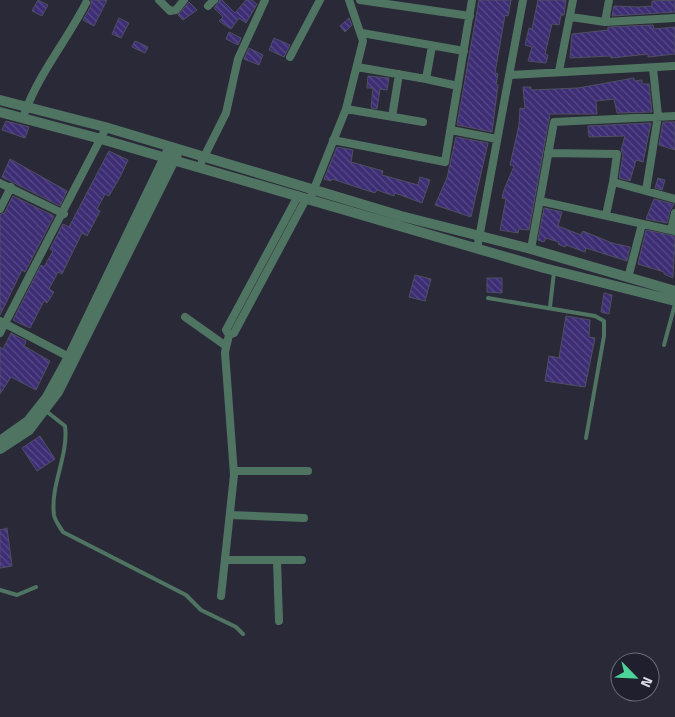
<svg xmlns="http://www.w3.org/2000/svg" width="675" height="717" font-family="'Titillium Web',sans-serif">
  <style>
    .building { fill: url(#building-back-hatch); stroke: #504f60 }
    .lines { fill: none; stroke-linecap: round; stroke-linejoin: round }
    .service { stroke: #4f7562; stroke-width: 4 }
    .minor { stroke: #4f7562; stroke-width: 8 }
    .tertiary { stroke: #4f7562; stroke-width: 10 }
  </style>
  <defs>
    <pattern id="building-back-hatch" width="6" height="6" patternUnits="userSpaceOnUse" patternTransform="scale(1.25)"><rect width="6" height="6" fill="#3c2d74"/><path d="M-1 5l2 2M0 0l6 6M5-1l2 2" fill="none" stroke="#584b88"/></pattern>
  </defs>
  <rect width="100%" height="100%" fill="#2a2938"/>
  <path class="building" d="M 38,0 L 48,5 L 42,16 L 32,11 Z
    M 91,0 L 107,0 L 94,26 L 83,20 L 91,6 Z
    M 220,0 L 222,0 L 235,13 L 246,0 L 252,0 L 257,4 L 246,23 L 239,18 L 231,29 L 219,21 L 223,17 L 214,8 Z
    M 479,0 L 511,0 L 508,16 L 505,15 L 495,73 L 498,74 L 496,84 L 498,85 L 492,132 L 457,125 Z
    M 538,0 L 566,0 L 564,15 L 561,15 L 559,25 L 552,24 L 545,54 L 548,55 L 546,63 L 528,61 L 532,47 L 525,45 L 529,28 L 532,29 Z
    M 675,0 L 675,12 L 612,16 L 614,6 L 638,7 L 652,6 L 652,1 Z
    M 189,2 L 197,10 L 183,20 L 178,15 Z
    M 119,18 L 129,23 L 121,38 L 112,34 Z
    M 349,18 L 352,25 L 345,32 L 340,26 Z
    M 653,25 L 654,29 L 675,27 L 675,54 L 648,57 L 648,54 L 611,58 L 611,56 L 570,58 L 572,34 L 608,30 L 608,27 Z
    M 229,32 L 241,38 L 238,45 L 226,39 Z
    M 274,38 L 290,45 L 284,57 L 269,50 Z
    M 135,41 L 148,47 L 145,53 L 132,47 Z
    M 249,48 L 263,55 L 259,65 L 244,59 Z
    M 368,76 L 389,78 L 387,90 L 380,89 L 377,109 L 371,108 L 373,88 L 367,88 Z
    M 634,78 L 634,81 L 642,80 L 642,84 L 649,84 L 652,112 L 617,113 L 614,99 L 596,101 L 597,114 L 550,114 L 529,230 L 519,229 L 518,233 L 500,230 L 506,199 L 502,198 L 504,190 L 514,166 L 510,165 L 519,125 L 520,108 L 525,109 L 523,87 L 531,87 L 531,90 L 578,88 Z
    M 6,121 L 29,127 L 25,138 L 2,130 Z
    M 663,122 L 675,122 L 675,150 L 659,145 Z
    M 651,123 L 643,162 L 636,160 L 630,181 L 619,178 L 623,155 L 621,150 L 625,136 L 589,137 L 588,126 Z
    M 456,137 L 488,143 L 471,217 L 435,205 L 447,178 Z
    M 337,147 L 353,150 L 351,162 L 383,171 L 382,175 L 418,185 L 420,177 L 430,180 L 422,203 L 395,193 L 394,196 L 377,190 L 375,193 L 332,179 L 331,181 L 324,179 Z
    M 109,151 L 128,160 L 120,177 L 109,196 L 105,194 L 97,209 L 100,211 L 87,236 L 82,233 L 62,274 L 58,272 L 49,289 L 54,292 L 47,303 L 44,301 L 30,328 L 13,320 L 41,265 L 44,267 L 53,251 L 50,249 L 63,224 L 69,227 Z
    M 10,159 L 67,191 L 60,206 L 2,177 Z
    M 658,178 L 665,180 L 662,190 L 655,188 Z
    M 13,196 L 54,216 L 25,272 L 22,270 L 0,315 L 0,215 L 5,212 Z
    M 654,199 L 674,204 L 670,211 L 667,223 L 646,219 Z
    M 544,208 L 562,212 L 558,226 L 581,235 L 583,231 L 612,243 L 630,247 L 627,261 L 586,248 L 585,252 L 566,245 L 565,247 L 558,244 L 559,242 L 546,238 L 544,242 L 538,240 Z
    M 646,230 L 675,236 L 673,278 L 664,274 L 664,272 L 638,264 Z
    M 415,275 L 431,279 L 425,301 L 409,297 Z
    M 487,278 L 502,278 L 502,293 L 487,292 Z
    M 604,293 L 612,295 L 609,314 L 601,312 Z
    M 566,316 L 590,320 L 589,337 L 595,338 L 585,387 L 545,381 L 549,356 L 559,358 Z
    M 11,333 L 26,341 L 24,346 L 50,361 L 36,390 L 11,377 L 0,394 L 0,347 L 3,349 Z
    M 40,436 L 55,459 L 37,471 L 22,448 Z
    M 7,528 L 12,566 L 0,568 L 0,530 Z"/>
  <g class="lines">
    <path class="service" d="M 488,298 L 595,316 L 604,321 L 604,336 L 586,438
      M 550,307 L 554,272
      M 664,345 L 675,304
      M 46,411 L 65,426 C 69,455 50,485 54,515 C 55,521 60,527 63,532 L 186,595 L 201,610 L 236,627 L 243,634
      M 0,590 L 17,595 L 36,587"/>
    <path class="minor" d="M 159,0 L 170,11 L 176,10 L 184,0
      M 360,0 L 470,16
      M 208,6 L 214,0
      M 571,17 L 605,22 L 675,18
      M 605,22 L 609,0
      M 362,33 L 464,51
      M 290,57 L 320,0
      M 357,67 L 426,79 L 432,46
      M 559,71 L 573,0
      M 510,75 L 675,66
      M 426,79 L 458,86
      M 346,109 L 423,122
      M 25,112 C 40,72 67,40 86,3
      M 392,117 L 399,74
      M 451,130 L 497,139
      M 333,140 L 445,162 L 472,0
      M 548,153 L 617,154 L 613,182 L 606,215
      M 202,161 L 226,113 L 238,59 L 265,0
      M 613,182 L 675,199
      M 0,183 L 64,214
      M 646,191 L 658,116 L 653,68
      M 312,194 L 346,109 L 363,41 L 349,0
      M 298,196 L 226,330 L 229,335 L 234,333 L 306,199
      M 540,201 L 675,231
      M 0,209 L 11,187
      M 671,230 L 675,213
      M 477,249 L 523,0
      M 531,249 L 554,122 L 675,116
      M 628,278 L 642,224
      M 185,317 L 226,346
      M 0,321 L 73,359
      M 0,333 L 106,128
      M 234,471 L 308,471
      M 230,515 L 304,518
      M 225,560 L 302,560
      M 277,560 L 279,621
      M 221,596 L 234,475 L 225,352 L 229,335"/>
    <path class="tertiary" d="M 0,100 L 105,127 L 401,216 L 531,249 L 675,291
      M 0,112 L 101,139 L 544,268 L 675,301
      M 0,441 L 28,421 L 47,397 L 69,357 L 168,151
      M 0,449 L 29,430 L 58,392 L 177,154"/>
  </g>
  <g transform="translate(635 677) rotate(114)"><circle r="24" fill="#201f2d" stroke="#6c6b77"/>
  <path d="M0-4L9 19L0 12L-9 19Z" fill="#4cd39a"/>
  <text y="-8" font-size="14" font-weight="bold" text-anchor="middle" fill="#dddce6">N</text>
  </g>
</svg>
